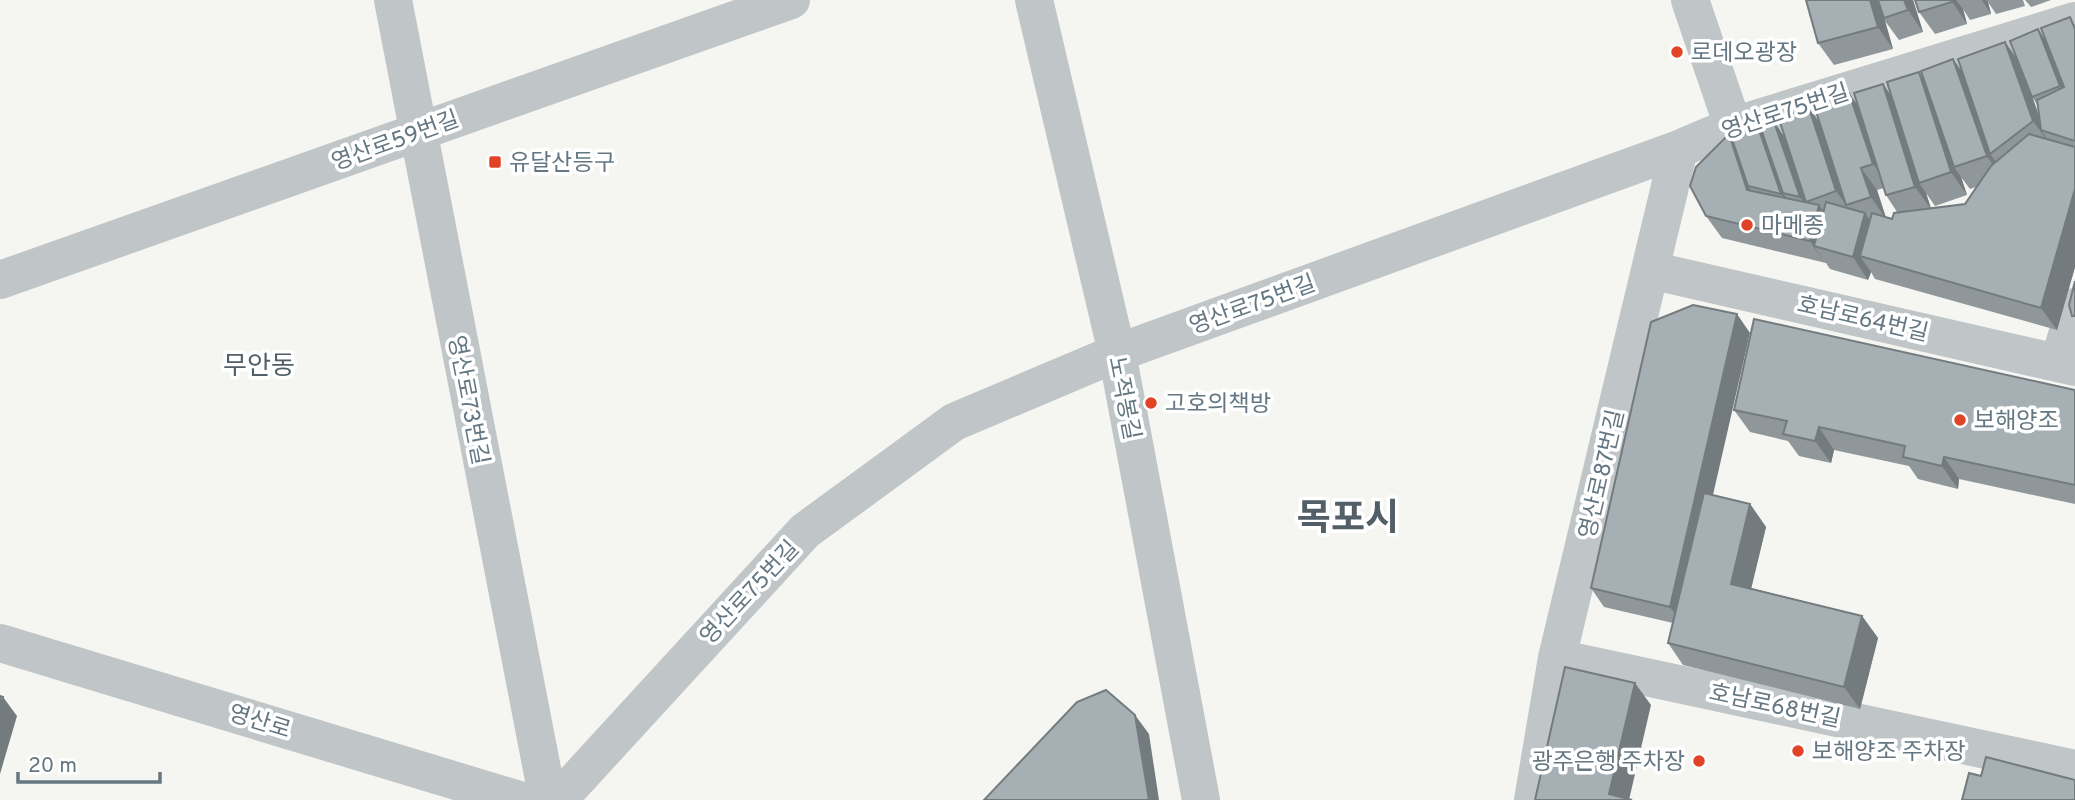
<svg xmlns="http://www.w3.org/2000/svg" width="2075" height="800" font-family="Overpass,'Noto Sans KR',sans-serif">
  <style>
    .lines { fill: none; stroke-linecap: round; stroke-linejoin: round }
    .minor { stroke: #c0c5c7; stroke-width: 38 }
    .wall { fill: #8f979b; fill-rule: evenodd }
    .shaded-wall { fill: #747b7e }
    .building { fill: #a6b0b4; stroke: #747b7e; stroke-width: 2 }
    .poi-dot { fill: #e04326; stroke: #fff; stroke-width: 2.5 }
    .labels { text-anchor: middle; stroke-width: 7; stroke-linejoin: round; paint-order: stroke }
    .poi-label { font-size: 23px; fill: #647782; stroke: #fff; text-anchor: start }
    .street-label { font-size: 23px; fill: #647782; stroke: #fff }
    .quarter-label { font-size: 26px; fill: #525f67; stroke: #fff }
    .town-label { font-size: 37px; font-weight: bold; fill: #525f67; stroke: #fff }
  </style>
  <rect width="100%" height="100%" fill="#f5f5f1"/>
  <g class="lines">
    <path class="minor" d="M 393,0 L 548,800
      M 1034,0 L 1117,353 L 1201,800
      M 1690,0 L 1733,126
      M 1650,270 L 2075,367
      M 0,280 L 791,0
      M 2059,363 L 2075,307
      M 0,643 L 519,800
      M 1557,658 L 2075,769
      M 558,800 L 805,531 L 954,422 L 1117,353 L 1679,149 L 1733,126 L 2075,21
      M 1533,800 L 1557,658 L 1679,149"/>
  </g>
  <path class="wall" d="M 1913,0 L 1923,32 L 1899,40 L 1885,21 L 1893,49 L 1834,65 L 1818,43 Z
    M 1915,0 L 2023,0 L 2025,6 L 1996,14 L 1988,2 L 1991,14 L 1970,20 L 1963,9 L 1967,24 L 1935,34 L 1919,12 Z
    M 2025,0 L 2051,0 L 2031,7 Z
    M 2075,24 L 2075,267 L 2057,330 L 1875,279 L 1871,272 L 1868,280 L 1830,269 L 1826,263 L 1722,238 L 1706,216 L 1729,134 L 1733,139 L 1763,134 L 1785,136 L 1809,108 L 1819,122 L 1858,105 L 1883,84 L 1891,96 L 1919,72 L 1924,80 L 1953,59 L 1963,73 L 2005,42 L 2017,59 L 2038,29 L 2046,41 ZM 2033,98 L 2038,106 L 2039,117 L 2038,113 ZM 1961,177 L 1970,189 L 1976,187 L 1965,204 L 1931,208 L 1926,193 L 1935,206 L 1967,195 ZM 1884,188 L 1886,195 L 1897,212 L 1892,219 L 1886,217 L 1877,190 Z
    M 2075,390 L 2075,504 L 1959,479 L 1958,489 L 1918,479 L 1909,466 L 1834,450 L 1831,463 L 1799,456 L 1788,441 L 1750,432 L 1734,410 Z
    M 1713,495 L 1750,504 L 1766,527 L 1751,588 L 1862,616 L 1878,638 L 1860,709 L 1683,665 L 1668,643 L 1673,623 L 1604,607 L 1591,588 Z"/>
  <path class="shaded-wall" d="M 1870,0 L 1880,0 L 1884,18 L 1885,21 L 1893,49 L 1878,27 Z
    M 1904,0 L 1913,0 L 1923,32 L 1908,10 Z
    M 1951,0 L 1956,0 L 1963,9 L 1967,24 Z
    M 1982,0 L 1986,0 L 1988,2 L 1991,14 Z
    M 2038,29 L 2053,52 L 2075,108 L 2060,86 Z
    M 2005,42 L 2021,65 L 2044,131 L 2041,130 L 2047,139 L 2049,143 L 2033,121 Z
    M 1953,59 L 1969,82 L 1990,154 L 1997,163 L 2002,179 L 1987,156 Z
    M 1919,72 L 1935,95 L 1954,167 L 1961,177 L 1967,195 L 1951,172 Z
    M 1883,84 L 1899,107 L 1919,183 L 1926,193 L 1931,209 L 1915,187 Z
    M 1849,93 L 1865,115 L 1889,186 L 1873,164 Z
    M 1809,108 L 1825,130 L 1846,205 L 1836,191 Z
    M 1774,122 L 1790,144 L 1806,202 L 1814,212 L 1819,205 L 1835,228 L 1814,246 L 1825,264 L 1810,241 L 1816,218 L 1800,197 Z
    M 1758,127 L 1774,149 L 1783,193 L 1794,208 L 1797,216 L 1781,194 Z
    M 1729,134 L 1745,157 L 1748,186 L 1759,202 L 1747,190 Z
    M 1861,168 L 1877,190 L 1886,219 L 1871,197 Z
    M 2075,189 L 2075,267 L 2057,330 L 2041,308 Z
    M 1865,213 L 1881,236 L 1860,256 L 1871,272 L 1868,280 L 1853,257 Z
    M 1737,314 L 1750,333 L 1683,626 L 1670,607 Z
    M 1819,427 L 1834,450 L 1831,463 L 1815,441 Z
    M 1944,457 L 1959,479 L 1958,489 L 1942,466 Z
    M 1750,504 L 1766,527 L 1747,606 L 1731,584 Z
    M 1862,616 L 1878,638 L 1860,709 L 1844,687 Z
    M 1635,683 L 1651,705 L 1629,800 L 1609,794 Z
    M 3,697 L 17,716 L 0,774 L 0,708 Z
    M 1135,715 L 1149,734 L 1159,800 L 1149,800 Z"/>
  <path class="building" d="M 1806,0 L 1870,0 L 1878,27 L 1818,43 Z
    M 1878,0 L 1904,0 L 1908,10 L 1884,18 Z
    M 1915,0 L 1951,0 L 1952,2 L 1919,12 Z
    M 2070,17 L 2075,29 L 2075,141 L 2041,130 L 2037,100 L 2064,87 L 2041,28 Z
    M 2038,29 L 2060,86 L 2032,97 L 2010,41 Z
    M 2005,42 L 2033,121 L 1990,154 L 1958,59 Z
    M 1953,59 L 1987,156 L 1954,167 L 1921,71 Z
    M 1919,72 L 1951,172 L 1919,183 L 1887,82 Z
    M 1883,84 L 1915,187 L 1886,195 L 1854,93 Z
    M 1849,93 L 1873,164 L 1861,168 L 1871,197 L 1846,205 L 1814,105 Z
    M 1809,108 L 1836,191 L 1806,202 L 1779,119 Z
    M 1774,122 L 1800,197 L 1783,193 L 1760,126 Z
    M 1758,127 L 1781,194 L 1748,186 L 1731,136 Z
    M 1729,134 L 1747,190 L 1819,205 L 1810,241 L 1706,216 L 1690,186 L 1696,167 Z
    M 2029,134 L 2075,147 L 2075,189 L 2041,308 L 1860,256 L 1872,213 L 1892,219 L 1894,213 L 1965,204 L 1991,166 Z
    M 1826,202 L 1865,213 L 1853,257 L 1814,246 Z
    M 2075,281 L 2075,316 L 2072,316 L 2069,305 Z
    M 1693,305 L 1737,314 L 1670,607 L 1591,588 L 1651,322 Z
    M 1754,319 L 2075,390 L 2075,485 L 1944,457 L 1942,466 L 1903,457 L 1905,446 L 1819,427 L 1815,441 L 1783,434 L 1787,421 L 1734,410 Z
    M 1704,493 L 1750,504 L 1731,584 L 1862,616 L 1844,687 L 1668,643 Z
    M 1565,667 L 1635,683 L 1609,794 L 1632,800 L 1535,800 Z
    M 1106,690 L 1135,715 L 1149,800 L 984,800 L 1077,702 Z
    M 0,696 L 3,697 L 0,708 Z
    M 1986,757 L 2075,780 L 2075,800 L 1962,800 L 1969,773 L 1981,776 Z"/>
  <g class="poi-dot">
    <circle cx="1677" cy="52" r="7"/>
    <rect x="488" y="155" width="14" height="14" rx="3.5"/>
    <circle cx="1747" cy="225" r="7"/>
    <circle cx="1151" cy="403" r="7"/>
    <circle cx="1960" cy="420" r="7"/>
    <circle cx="1798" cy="751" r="7"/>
    <circle cx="1699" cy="761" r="7"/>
  </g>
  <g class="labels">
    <g class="poi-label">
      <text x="1691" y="60">로데오광장</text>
      <text x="509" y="170">유달산등구</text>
      <text x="1761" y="233">마메종</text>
      <text x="1165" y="411">고호의책방</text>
      <text x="1974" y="428">보해양조</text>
      <text x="1812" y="759">보해양조 주차장</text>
      <text x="1685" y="769" text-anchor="end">광주은행 주차장</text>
    </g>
    <g class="street-label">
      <text transform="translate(1785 111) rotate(-18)" y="8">영산로75번길</text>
      <text transform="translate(395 140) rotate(-20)" y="8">영산로59번길</text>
      <text transform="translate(1252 304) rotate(-20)" y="8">영산로75번길</text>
      <text transform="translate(1863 318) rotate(13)" y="8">호남로64번길</text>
      <text transform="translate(1125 398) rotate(79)" y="8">노적봉길</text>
      <text transform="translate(469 400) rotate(79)" y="8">영산로73번길</text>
      <text transform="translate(1601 474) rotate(-77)" y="8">영산로87번길</text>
      <text transform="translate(749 592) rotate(-47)" y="8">영산로75번길</text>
      <text transform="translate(1775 705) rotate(12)" y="8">호남로68번길</text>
      <text transform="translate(260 721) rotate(17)" y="8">영산로</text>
    </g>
    <g class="quarter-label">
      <text x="259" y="374">무안동</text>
    </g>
    <g class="town-label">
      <text x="1348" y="530">목포시</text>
    </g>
  </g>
  <path d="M18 772v10h142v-10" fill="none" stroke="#647782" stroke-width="3.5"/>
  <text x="28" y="772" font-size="21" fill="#647782" stroke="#ffffff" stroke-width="5" paint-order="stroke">20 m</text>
</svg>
